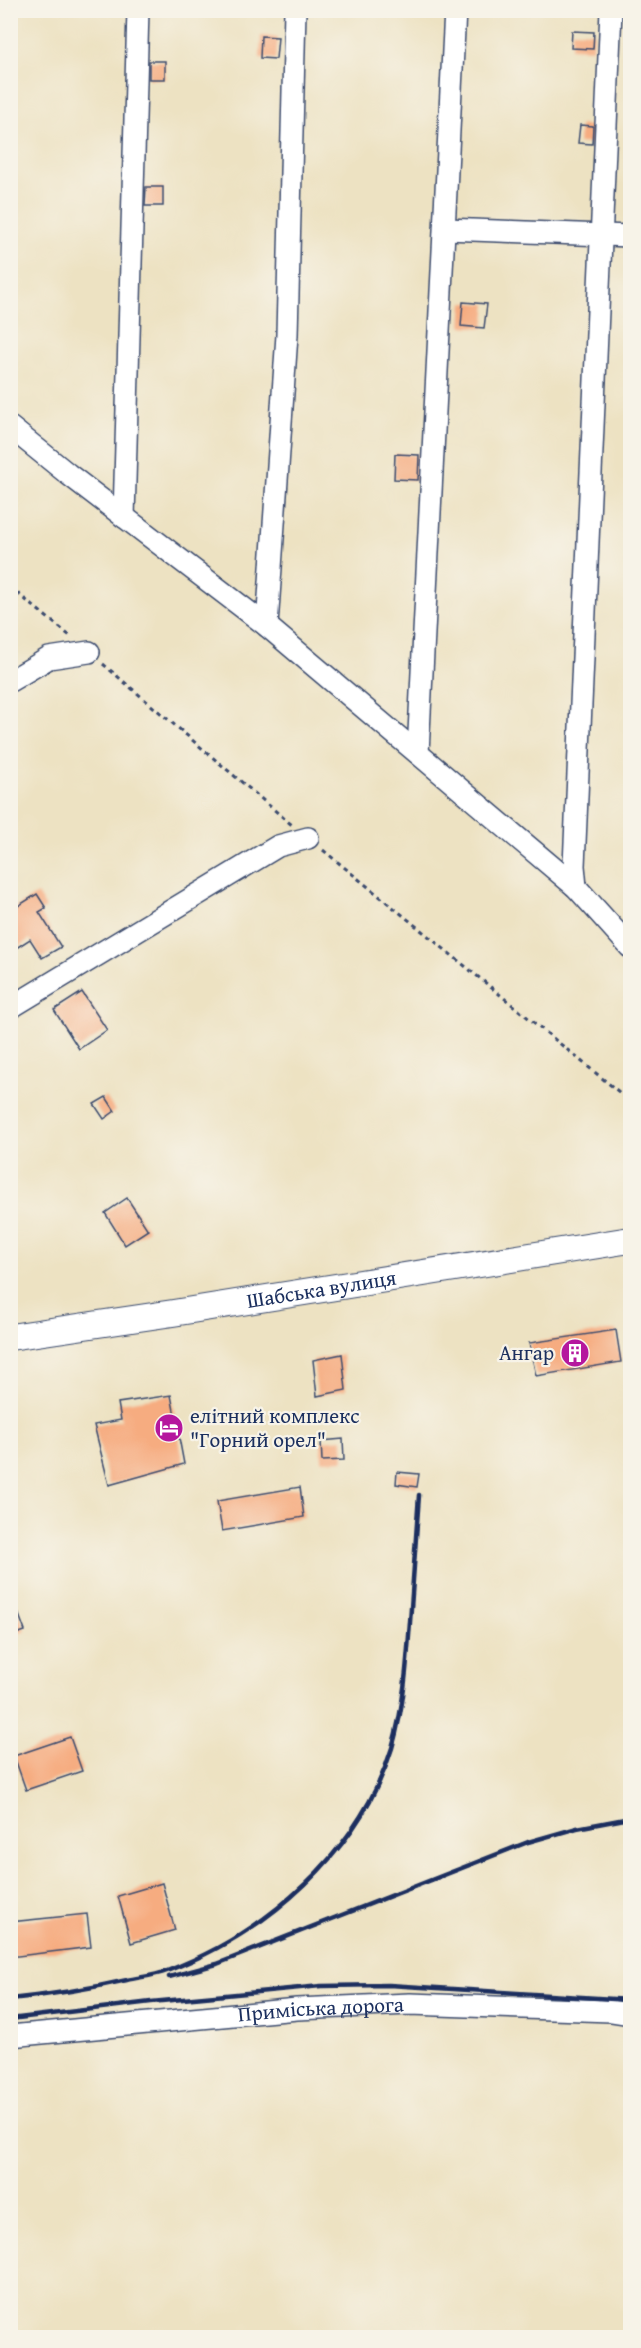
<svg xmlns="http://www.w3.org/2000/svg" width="641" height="2348" font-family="'Gentium Book Plus',serif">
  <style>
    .building { fill: #f6ac80 }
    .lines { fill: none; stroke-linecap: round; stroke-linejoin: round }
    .minor-casing { stroke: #3a4a6d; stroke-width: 24 }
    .major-casing { stroke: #3a4a6d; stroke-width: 28 }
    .path { stroke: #3a4a6d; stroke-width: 3; stroke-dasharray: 4.5 4.5; stroke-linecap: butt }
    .minor { stroke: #fff; stroke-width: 21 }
    .major { stroke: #fff; stroke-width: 26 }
    .rail { stroke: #1b2f5e; stroke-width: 4.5 }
    .labels { text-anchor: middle; stroke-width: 4.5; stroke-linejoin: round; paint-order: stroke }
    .street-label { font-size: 21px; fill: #1b2f5e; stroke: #f7f3e8 }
    .poi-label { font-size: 21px; fill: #1b2f5e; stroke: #f7f3e8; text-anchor: end }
  </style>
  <rect width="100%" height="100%" fill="#f7f3e8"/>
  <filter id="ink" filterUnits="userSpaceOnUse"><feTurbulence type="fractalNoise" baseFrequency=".0167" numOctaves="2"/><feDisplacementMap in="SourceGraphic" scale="12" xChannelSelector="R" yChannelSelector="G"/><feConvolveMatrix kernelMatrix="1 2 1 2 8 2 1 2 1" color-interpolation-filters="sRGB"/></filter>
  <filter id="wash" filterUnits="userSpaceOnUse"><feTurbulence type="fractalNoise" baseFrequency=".008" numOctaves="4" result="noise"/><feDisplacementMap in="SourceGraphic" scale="24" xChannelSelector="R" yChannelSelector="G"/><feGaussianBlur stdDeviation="1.35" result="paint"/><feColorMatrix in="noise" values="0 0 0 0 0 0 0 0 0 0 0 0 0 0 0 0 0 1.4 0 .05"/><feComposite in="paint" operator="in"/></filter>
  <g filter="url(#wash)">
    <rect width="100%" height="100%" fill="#ede2c2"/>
    <g id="blocks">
      <path class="building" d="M 572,31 L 594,32 L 593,49 L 571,48 Z
        M 261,36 L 278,37 L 276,59 L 260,58 Z
        M 149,61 L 165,61 L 165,79 L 149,79 Z
        M 580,125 L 593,126 L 592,144 L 578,143 Z
        M 146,187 L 163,187 L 163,206 L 145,206 Z
        M 463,302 L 487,304 L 484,328 L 461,326 Z
        M 395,454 L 419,455 L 418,480 L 394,479 Z
        M 37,894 L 46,908 L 39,912 L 61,947 L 42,958 L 30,939 L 10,952 L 10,911 Z
        M 82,992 L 107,1030 L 79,1049 L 54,1010 Z
        M 106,1097 L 115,1111 L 104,1119 L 94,1104 Z
        M 127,1198 L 148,1230 L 125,1245 L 105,1213 Z
        M 616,1330 L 621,1362 L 536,1376 L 529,1343 Z
        M 342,1354 L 346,1390 L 317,1396 L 313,1360 Z
        M 171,1395 L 184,1464 L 109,1485 L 94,1425 L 121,1420 L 118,1403 Z
        M 343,1439 L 344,1460 L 322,1461 L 321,1441 Z
        M 397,1472 L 419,1474 L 417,1487 L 396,1484 Z
        M 300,1487 L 304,1517 L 222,1531 L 217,1501 Z
        M 10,1596 L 12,1596 L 25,1631 L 10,1636 Z
        M 70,1737 L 82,1771 L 26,1790 L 14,1756 Z
        M 162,1883 L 175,1930 L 131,1943 L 118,1896 Z
        M 87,1914 L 91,1947 L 10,1957 L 10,1922 Z"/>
    </g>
  </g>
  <g filter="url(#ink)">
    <use href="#blocks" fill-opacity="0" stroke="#3a4a6d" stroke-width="1.5"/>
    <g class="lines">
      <g class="minor-casing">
        <g id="minor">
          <path d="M 446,229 L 630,236"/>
          <path d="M 10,427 L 68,474 L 267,626 L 576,887 L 630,947"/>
          <path d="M 124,517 L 138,10"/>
          <path d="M 267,626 L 287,335 L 295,10"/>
          <path d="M 10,681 L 49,658 L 89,652"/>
          <path d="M 418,753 L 455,10"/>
          <path d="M 576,887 L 574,866 L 611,10"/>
          <path d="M 10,1008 L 278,846 L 308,838"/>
          <path id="s1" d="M 10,2036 L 297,2009 L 410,2004 L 611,2011 L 630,2014"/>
        </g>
      </g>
      <g class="major-casing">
        <g id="major">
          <path id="s2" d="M 10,1337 L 173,1313 L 630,1240"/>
        </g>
      </g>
      <path class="path" d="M 10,587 L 70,636
        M 103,664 L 292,825
        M 323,850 L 630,1101"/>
      <use href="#minor" class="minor"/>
      <use href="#major" class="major"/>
      <path class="rail" d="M 169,1977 L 217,1964 L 528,1842 L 577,1828 L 630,1818
        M 10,1999 C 50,1995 88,1989 127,1980 C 140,1977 154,1976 167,1971 C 267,1933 360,1852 392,1748 C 404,1707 407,1664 410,1622 C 413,1580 416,1537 419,1495
        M 10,2019 L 151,2002 L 321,1986 L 389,1985 L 630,2000"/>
    </g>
  </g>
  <defs>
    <g id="building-disc" transform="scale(1.5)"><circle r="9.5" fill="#b5179e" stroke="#f7f3e8"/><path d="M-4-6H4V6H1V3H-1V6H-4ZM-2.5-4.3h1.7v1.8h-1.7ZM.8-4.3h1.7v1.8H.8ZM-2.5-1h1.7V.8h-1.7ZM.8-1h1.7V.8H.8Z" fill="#fff"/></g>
    <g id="hotel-disc" transform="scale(1.5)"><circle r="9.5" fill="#b5179e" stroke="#f7f3e8"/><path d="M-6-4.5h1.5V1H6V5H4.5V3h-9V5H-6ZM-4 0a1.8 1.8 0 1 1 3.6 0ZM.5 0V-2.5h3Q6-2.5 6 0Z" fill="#fff"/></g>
  </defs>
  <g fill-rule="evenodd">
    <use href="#building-disc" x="575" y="1353"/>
    <use href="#hotel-disc" x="169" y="1428"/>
  </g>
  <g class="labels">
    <g class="street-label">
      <text dy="7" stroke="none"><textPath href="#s2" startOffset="315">Шабська вулиця</textPath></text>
      <text dy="7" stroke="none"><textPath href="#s1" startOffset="312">Приміська дорога</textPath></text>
    </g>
    <g class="poi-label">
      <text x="554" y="1360">Ангар</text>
      <text x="190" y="1423" text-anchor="start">елітний комплекс<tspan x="190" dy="24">"Горний орел"</tspan></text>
    </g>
  </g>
  <rect width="641" height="2348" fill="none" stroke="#f7f3e8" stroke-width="36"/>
</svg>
